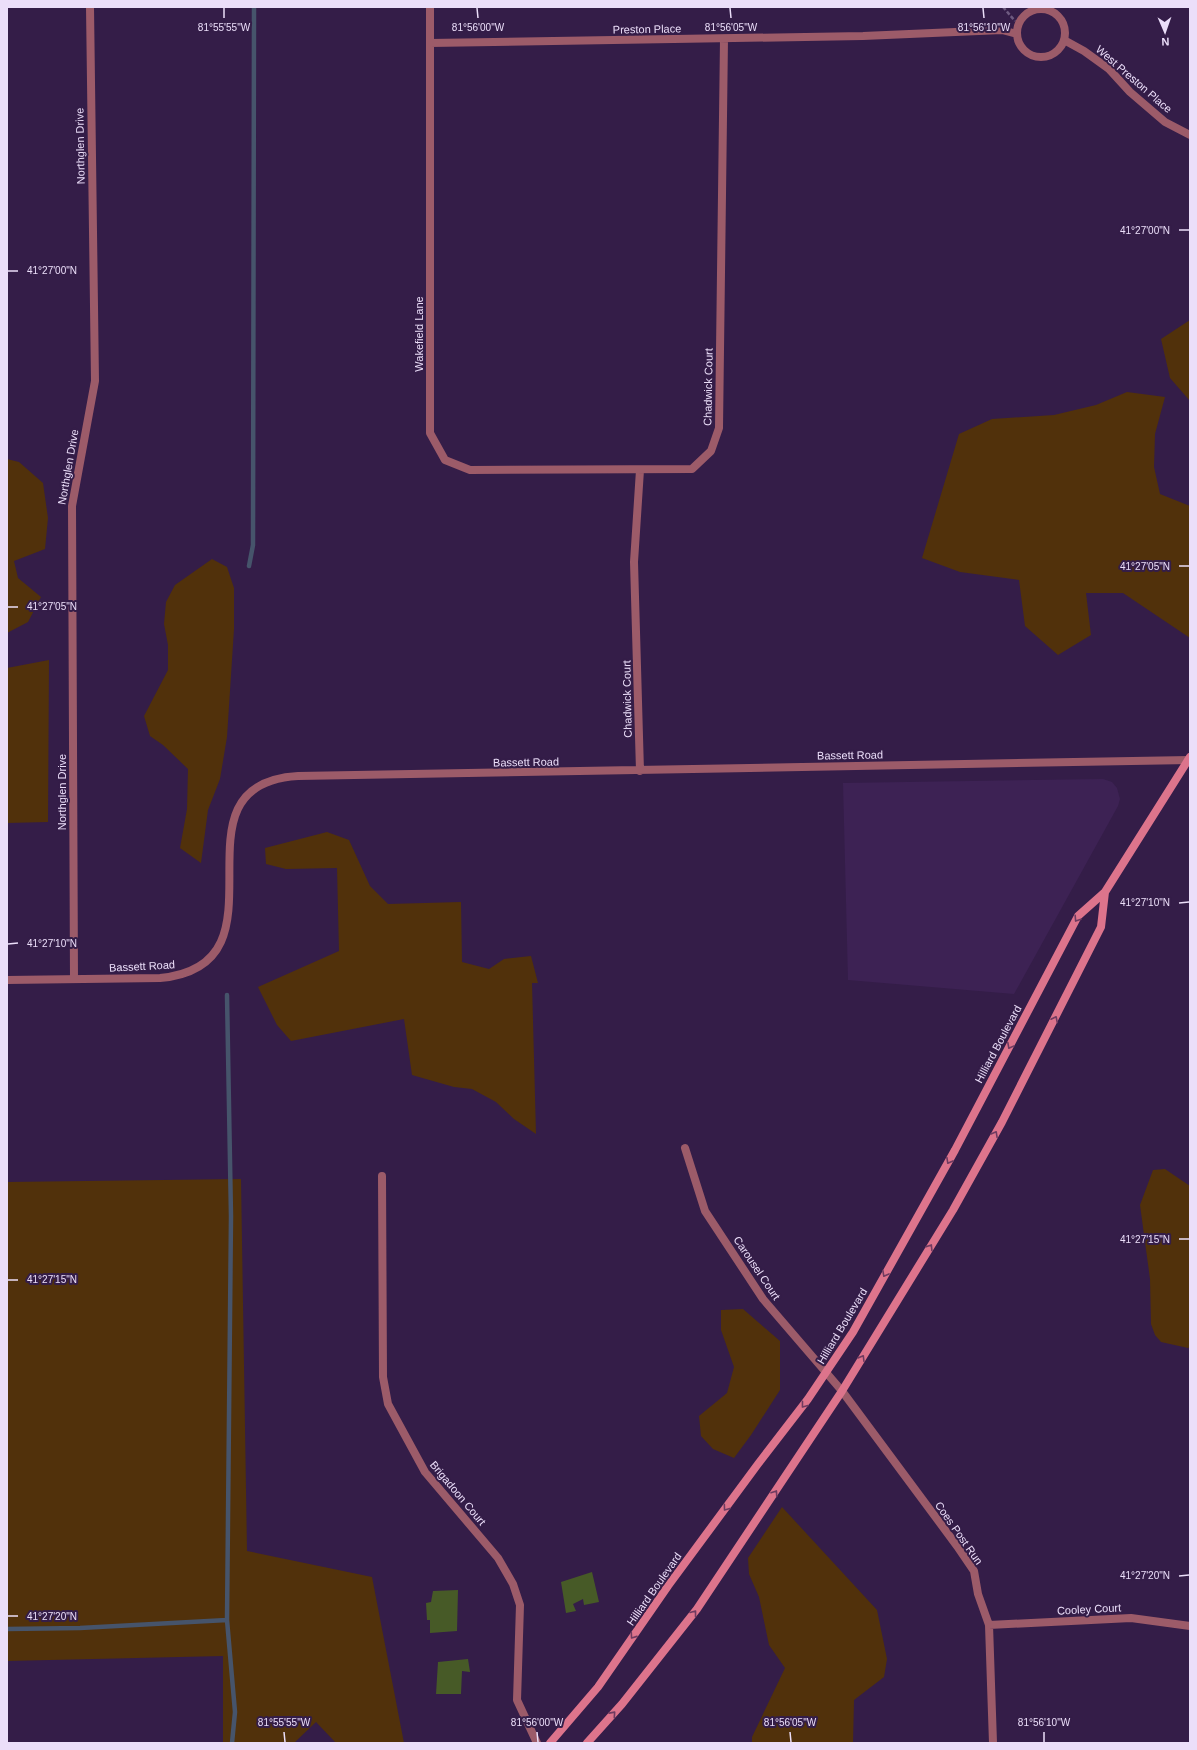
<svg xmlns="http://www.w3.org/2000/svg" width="1197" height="1750" font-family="Arial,sans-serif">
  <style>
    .built { fill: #3d2254 }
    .green { fill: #51310b }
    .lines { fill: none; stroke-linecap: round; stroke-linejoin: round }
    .stream { stroke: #46546b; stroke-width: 4.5 }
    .building { fill: #475a27 }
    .path { stroke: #6e5a80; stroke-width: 2.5; stroke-dasharray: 4 2; stroke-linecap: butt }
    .street { stroke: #9c5b69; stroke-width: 8 }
    .secondary { stroke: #dd748c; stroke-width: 8 }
    .oneway { stroke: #6f3b60 }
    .ticks { fill: none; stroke: #ebdef9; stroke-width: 1.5 }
    .labels { text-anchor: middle; stroke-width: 4; stroke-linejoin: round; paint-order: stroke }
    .street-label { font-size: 11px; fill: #ebdef9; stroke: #341d48 }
    .ticks-label { font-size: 10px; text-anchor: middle; fill: #ebdef9; stroke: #341d48; stroke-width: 4; stroke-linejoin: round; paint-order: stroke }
  </style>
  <rect width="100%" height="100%" fill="#341d48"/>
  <path class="built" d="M 1103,779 L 1112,782 L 1117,788 L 1120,799 L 1118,806 L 1014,994 L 848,980 L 843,783 Z"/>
  <path class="green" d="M 1190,320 L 1190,401 L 1170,378 L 1161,339 Z
    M 1127,392 L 1165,397 L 1155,434 L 1154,467 L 1160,494 L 1190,506 L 1190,638 L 1123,593 L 1086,593 L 1091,635 L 1058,655 L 1025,626 L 1019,580 L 960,572 L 922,558 L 959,434 L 992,419 L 1054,415 L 1096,405 Z
    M 7,459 L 19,462 L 43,483 L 48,518 L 45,549 L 14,561 L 18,578 L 41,597 L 28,622 L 7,633 Z
    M 212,559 L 227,567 L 234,588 L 234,629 L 227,737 L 220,779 L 208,810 L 201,863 L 180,848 L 187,809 L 188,769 L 163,745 L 150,736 L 144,716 L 168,670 L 168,645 L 164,624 L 166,602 L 175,585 Z
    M 49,660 L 48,822 L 7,823 L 7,668 Z
    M 327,832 L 349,840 L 370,886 L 388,904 L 461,902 L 462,962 L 489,969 L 504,959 L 531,956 L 538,983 L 532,983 L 536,1134 L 514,1119 L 496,1102 L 472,1089 L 454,1087 L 412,1075 L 404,1019 L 291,1041 L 277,1025 L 258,987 L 339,951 L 337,868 L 286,869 L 266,864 L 265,848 Z
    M 1165,1169 L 1190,1186 L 1190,1347 L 1188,1348 L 1161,1342 L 1155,1335 L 1151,1324 L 1150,1279 L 1140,1205 L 1153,1170 Z
    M 241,1179 L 247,1551 L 372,1577 L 404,1743 L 336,1743 L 316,1722 L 294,1743 L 223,1743 L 223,1656 L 7,1661 L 7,1182 Z
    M 743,1309 L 780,1341 L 780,1390 L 751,1435 L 734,1458 L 713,1449 L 701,1436 L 699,1416 L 727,1393 L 734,1367 L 721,1330 L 721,1310 Z
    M 782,1507 L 877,1610 L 887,1659 L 884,1677 L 854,1700 L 853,1743 L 752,1743 L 752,1737 L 785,1668 L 769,1645 L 759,1597 L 749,1574 L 748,1558 Z"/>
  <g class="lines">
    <path class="stream" d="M 249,566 L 253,545 L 254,7
      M 227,995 L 231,1216 L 227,1620 L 235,1712 L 232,1743
      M 7,1629 L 80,1628 L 227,1620"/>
  </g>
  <path class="building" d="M 592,1572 L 599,1602 L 584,1605 L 583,1599 L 573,1604 L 576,1611 L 566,1613 L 561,1582 Z
    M 458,1590 L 457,1631 L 430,1633 L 430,1620 L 427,1620 L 426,1603 L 431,1602 L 433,1591 Z
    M 468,1659 L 470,1672 L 462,1671 L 461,1694 L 436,1694 L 438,1662 Z"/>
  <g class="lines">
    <path class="path" d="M 1003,7 L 1015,21"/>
    <path class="street" d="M 430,7 L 430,433 L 445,460 L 470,470 L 692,469 L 711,451 L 719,428 L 724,39
      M1017 33a24 24 0 1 1 48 0a24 24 0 1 1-48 0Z
      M 1064,40 L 1084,51 L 1109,69 L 1130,92 L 1165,122 L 1190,135
      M 430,43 L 863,36 L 1002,30 L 1017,34
      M 640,771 L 634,562 L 640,470
      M 74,979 L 72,506 L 95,381 L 90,7
      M 7,980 L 160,978 C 299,965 160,784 298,776 L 1190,760
      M 685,1148 L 705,1211 L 763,1299 L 842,1391 L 957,1546 L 974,1571 L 978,1594 L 989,1625 L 993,1743
      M 382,1176 L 383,1377 L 388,1404 L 425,1472 L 498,1558 L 513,1584 L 520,1605 L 517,1700 L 537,1743
      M 989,1625 L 1131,1618 L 1190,1626"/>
    <path class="secondary" d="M 550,1743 L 598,1687 L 668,1586 L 758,1464 L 808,1399 L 853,1332 L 955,1150 L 1078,916 L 1105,892 L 1190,757
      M 587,1743 L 622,1704 L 697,1609 L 842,1391 L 953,1210 L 1002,1122 L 1101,927 L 1105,892"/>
  </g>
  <defs><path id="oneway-chevron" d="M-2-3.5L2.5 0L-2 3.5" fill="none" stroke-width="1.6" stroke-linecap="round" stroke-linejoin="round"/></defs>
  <g class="oneway">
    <use href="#oneway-chevron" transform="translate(1077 919) rotate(123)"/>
    <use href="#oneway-chevron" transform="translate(1055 1019) rotate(-63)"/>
    <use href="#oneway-chevron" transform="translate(1010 1046) rotate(118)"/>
    <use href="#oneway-chevron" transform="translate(995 1134) rotate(-61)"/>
    <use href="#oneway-chevron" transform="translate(949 1161) rotate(119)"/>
    <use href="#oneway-chevron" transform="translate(930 1247) rotate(-58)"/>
    <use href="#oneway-chevron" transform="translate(885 1274) rotate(119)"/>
    <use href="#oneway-chevron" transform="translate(862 1358) rotate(-59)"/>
    <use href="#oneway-chevron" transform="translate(804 1405) rotate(128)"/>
    <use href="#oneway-chevron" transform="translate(775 1493) rotate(-56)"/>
    <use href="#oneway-chevron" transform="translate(726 1508) rotate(126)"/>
    <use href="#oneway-chevron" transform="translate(694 1613) rotate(-52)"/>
    <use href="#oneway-chevron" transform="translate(633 1636) rotate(125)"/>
    <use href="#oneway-chevron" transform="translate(613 1714) rotate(-48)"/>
  </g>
  <path class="ticks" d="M 224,8 L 224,18M 477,8 L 478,18M 730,8 L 731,18M 983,8 L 984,18M 1179,230 L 1189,230M 8,271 L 18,271M 1179,566 L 1189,566M 8,607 L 18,607M 1179,903 L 1189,902M 8,944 L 18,943M 1179,1239 L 1189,1239M 8,1280 L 18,1280M 1179,1576 L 1189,1575M 8,1616 L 18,1616M 284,1732 L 285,1742M 537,1732 L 538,1742M 790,1732 L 791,1742M 1044,1732 L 1044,1742"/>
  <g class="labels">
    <g class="street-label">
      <text transform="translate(647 29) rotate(-1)" y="4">Preston Place</text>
      <text transform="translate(1134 79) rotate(41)" y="4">West Preston Place</text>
      <text transform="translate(80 146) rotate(-91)" y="4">Northglen Drive</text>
      <text transform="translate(419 334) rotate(-90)" y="4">Wakefield Lane</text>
      <text transform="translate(708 387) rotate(-89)" y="4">Chadwick Court</text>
      <text transform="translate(68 467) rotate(-80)" y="4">Northglen Drive</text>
      <text transform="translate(627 699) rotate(-91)" y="4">Chadwick Court</text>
      <text transform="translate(850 755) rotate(-1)" y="4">Bassett Road</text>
      <text transform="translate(526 762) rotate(-1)" y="4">Bassett Road</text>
      <text transform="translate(62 792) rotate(-90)" y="4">Northglen Drive</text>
      <text transform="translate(142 966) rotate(-3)" y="4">Bassett Road</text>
      <text transform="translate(998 1044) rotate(-62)" y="4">Hilliard Boulevard</text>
      <text transform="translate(757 1268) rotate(56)" y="4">Carousel Court</text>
      <text transform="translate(842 1326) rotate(-59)" y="4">Hilliard Boulevard</text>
      <text transform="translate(458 1493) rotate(50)" y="4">Brigadoon Court</text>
      <text transform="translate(959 1533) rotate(55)" y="4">Coes Post Run</text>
      <text transform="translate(654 1589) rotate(-55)" y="4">Hilliard Boulevard</text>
      <text transform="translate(1089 1609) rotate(-3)" y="4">Cooley Court</text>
    </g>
  </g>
  <g class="ticks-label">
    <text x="224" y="31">81°55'55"W</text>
    <text x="478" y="31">81°56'00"W</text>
    <text x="731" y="31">81°56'05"W</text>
    <text x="984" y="31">81°56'10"W</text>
    <text x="1145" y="234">41°27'00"N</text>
    <text x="52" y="274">41°27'00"N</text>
    <text x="1145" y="570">41°27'05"N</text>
    <text x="52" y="610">41°27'05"N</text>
    <text x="1145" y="906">41°27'10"N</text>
    <text x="52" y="947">41°27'10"N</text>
    <text x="1145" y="1243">41°27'15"N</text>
    <text x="52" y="1283">41°27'15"N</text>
    <text x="1145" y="1579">41°27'20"N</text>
    <text x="52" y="1620">41°27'20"N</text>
    <text x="284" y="1726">81°55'55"W</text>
    <text x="537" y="1726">81°56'00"W</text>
    <text x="790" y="1726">81°56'05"W</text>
    <text x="1044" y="1726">81°56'10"W</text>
  </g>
  <rect width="1197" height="1750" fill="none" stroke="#ebdef9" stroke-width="16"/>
  <g transform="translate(1165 32) rotate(178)" stroke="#341d48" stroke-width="3" paint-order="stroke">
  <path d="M0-3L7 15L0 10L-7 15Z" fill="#ebdef9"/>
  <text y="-6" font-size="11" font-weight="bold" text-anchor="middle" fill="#ebdef9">N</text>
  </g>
</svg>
